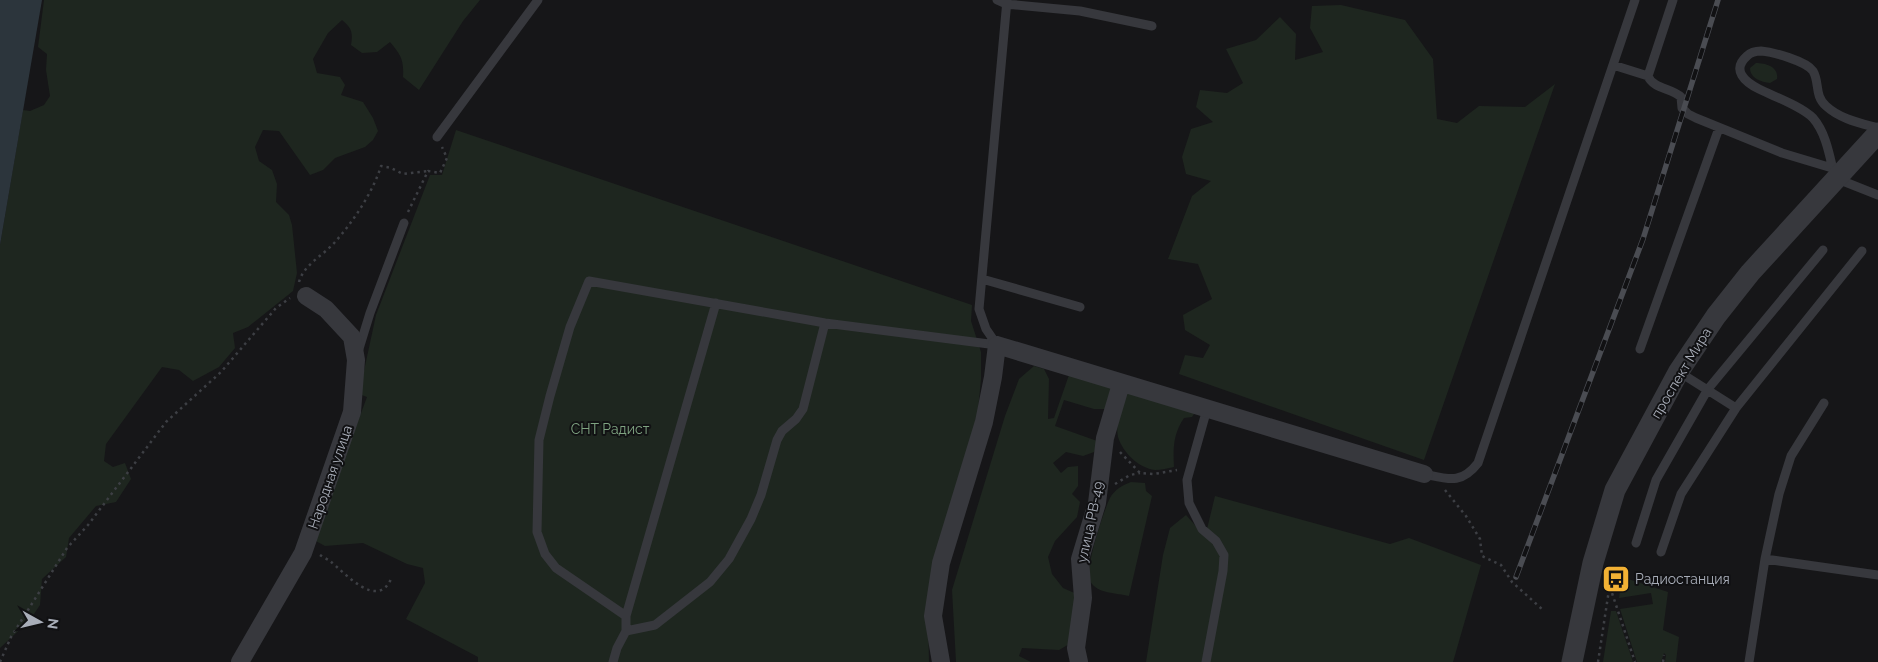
<svg xmlns="http://www.w3.org/2000/svg" width="1878" height="662" font-family="Raleway,sans-serif">
  <style>
    .green { fill: #1e261f }
    .water { fill: #2c353c }
    .lines { fill: none; stroke-linecap: round; stroke-linejoin: round }
    .path { stroke: #3d3f44; stroke-width: 2.5; stroke-dasharray: 2.5 4; stroke-linecap: butt }
    .service { stroke: #37383d; stroke-width: 9 }
    .minor { stroke: #37383d; stroke-width: 18 }
    .tertiary { stroke: #37383d; stroke-width: 21 }
    .rail-casing { stroke: #4a4c52; stroke-width: 5.5 }
    .rail { stroke: #111113; stroke-width: 4; stroke-dasharray: 11; stroke-linecap: butt }
    .labels { text-anchor: middle; stroke-width: 4; stroke-linejoin: round; paint-order: stroke }
    .street-label { font-size: 14px; fill: #a8adb8; stroke: #111113 }
    .park-label { font-size: 14px; fill: #7fa381; stroke: #111113 }
    .poi-label { font-size: 14px; fill: #a8adb8; stroke: #111113; text-anchor: start }
  </style>
  <rect width="100%" height="100%" fill="#161618"/>
  <path class="green" d="M 44,0 L 480,0 L 463,21 L 419,90 L 403,77 C 404,60 401,55 390,42 L 377,52 L 362,53 L 351,45 C 353,33 352,28 342,20 L 328,33 L 313,59 L 317,73 L 340,77 L 345,85 L 341,95 L 363,102 L 373,118 L 378,131 L 373,140 L 365,147 L 335,158 L 323,170 L 310,175 L 279,131 L 263,130 L 255,147 L 259,161 L 272,170 L 277,184 L 276,202 L 289,215 L 292,225 L 297,273 L 293,291 L 248,327 L 233,333 L 235,348 L 219,367 L 193,381 L 179,370 L 162,367 L 106,444 L 104,461 L 113,467 L 125,463 L 131,479 L 116,502 L 96,506 L 69,538 L 66,557 L 42,579 L 40,605 L 30,620 L 0,648 L 0,245 L 23,110 L 30,111 L 44,105 L 50,96 L 46,70 L 47,54 L 38,47 Z
    M 1341,5 L 1405,20 L 1433,59 L 1437,119 L 1457,123 L 1479,106 L 1525,107 L 1555,84 L 1424,460 L 1179,374 L 1185,355 L 1203,358 L 1210,345 L 1185,330 L 1183,315 L 1212,299 L 1198,264 L 1168,259 L 1192,196 L 1211,181 L 1186,174 L 1182,157 L 1191,129 L 1213,122 L 1196,107 L 1200,90 L 1227,93 L 1243,83 L 1226,49 L 1256,40 L 1280,17 L 1296,34 L 1295,60 L 1323,52 L 1310,28 L 1312,6 Z
    M 1756,63 C 1766,63 1779,67 1777,79 L 1770,83 C 1761,82 1750,78 1750,68 Z
    M 456,130 L 972,305 L 971,321 L 981,352 L 981,379 L 977,421 L 928,617 L 929,662 L 478,662 L 478,657 L 406,619 L 425,583 L 423,568 L 407,564 L 363,543 L 325,546 L 314,540 L 367,397 L 359,394 L 376,315 L 430,175 L 442,175 Z
    M 1034,366 L 1044,369 L 1049,379 L 1048,419 L 1054,418 L 1070,372 L 1115,386 L 1106,409 L 1094,409 L 1064,400 L 1055,426 L 1100,442 L 1094,452 L 1083,456 L 1066,452 L 1053,463 L 1061,473 L 1068,467 L 1078,466 L 1078,486 L 1072,494 L 1080,502 L 1077,517 L 1055,541 L 1048,557 L 1052,574 L 1063,588 L 1079,595 L 1071,643 L 1059,650 L 1022,648 L 1019,656 L 1031,662 L 956,662 L 952,590 L 1005,416 L 1019,379 Z
    M 1126,391 L 1196,411 L 1192,417 L 1184,418 C 1173,434 1173,449 1174,467 C 1168,468 1161,470 1155,470 C 1139,468 1123,453 1118,437 C 1115,423 1122,405 1126,391 Z
    M 1131,482 L 1145,483 L 1146,491 L 1152,496 L 1129,596 C 1117,593 1097,594 1090,581 C 1084,570 1104,510 1110,498 C 1115,489 1123,485 1131,482 Z
    M 1215,496 L 1390,544 L 1409,538 L 1481,565 L 1453,662 L 1146,662 L 1163,555 L 1170,528 L 1186,515 L 1202,533 L 1207,529 Z
    M 1622,577 L 1668,592 L 1663,630 L 1679,637 L 1676,662 L 1665,662 L 1666,655 L 1664,653 L 1661,662 L 1637,662 L 1620,609 L 1653,604 L 1651,593 L 1619,598 Z
    M 1611,611 L 1616,611 L 1633,662 L 1603,662 Z"/>
  <path class="water" d="M 0,0 L 42,0 L 0,245 Z"/>
  <g class="lines">
    <path class="path" d="M 408,212 L 428,171 L 440,173 L 447,158 L 442,147
      M 299,282 C 304,264 323,256 335,242 C 353,222 373,192 381,166 L 391,168 L 403,174 L 428,171
      M 1120,452 L 1140,473 L 1154,474 L 1177,470
      M 1115,484 L 1130,475 L 1140,473
      M 1445,490 L 1466,516 L 1480,539 L 1482,556 L 1501,565 L 1512,582 L 1543,610
      M 320,555 C 323,557 327,559 330,561 C 345,573 377,610 391,579
      M 1610,587 L 1635,662
      M 0,662 L 11,637 L 67,548 L 88,525 L 166,422 L 221,372 L 276,308 L 290,298
      M 1598,662 L 1612,570
      M 1663,662 L 1664,655"/>
    <path class="service" d="M 997,0 L 1006,4 L 1080,11 L 1152,26
      M 1673,0 L 1648,76 C 1653,89 1672,88 1681,97 L 1682,108 L 1688,114 L 1696,118 L 1782,153 L 1832,168
      M 1613,65 L 1648,76
      M 1878,128 C 1860,123 1840,119 1826,106 C 1814,95 1820,83 1813,71 C 1806,61 1773,52 1761,51 C 1756,51 1750,53 1747,56 C 1731,70 1745,82 1759,89 C 1775,97 1801,106 1813,118 C 1827,134 1830,159 1835,178 L 1878,195
      M 437,137 L 538,0
      M 982,279 L 1080,307
      M 997,345 L 986,329 L 979,309 L 1007,0
      M 1640,349 L 1719,128
      M 358,352 L 370,313 L 404,223
      M 1679,372 L 1736,408
      M 1424,474 C 1448,479 1461,485 1478,463 L 1635,0
      M 1636,543 L 1656,480 L 1708,389 L 1823,250
      M 1661,552 L 1681,494 L 1736,408 L 1862,251
      M 1765,559 L 1878,575
      M 626,616 L 556,568 L 545,554 L 537,532 L 539,440 L 550,396 L 570,327 L 589,281 L 825,323 L 997,345
      M 626,631 L 655,625 L 710,582 L 729,559 L 751,519 L 761,495 L 777,440 L 782,431 L 796,419 L 803,409 L 825,323
      M 613,662 L 617,648 L 626,631 L 626,616 L 716,303
      M 1206,662 L 1223,571 L 1224,555 L 1216,541 L 1202,529 L 1189,503 L 1187,480 L 1207,409
      M 1749,662 L 1765,559 L 1779,494 L 1791,456 L 1824,403"/>
    <path class="minor" d="M 240,662 L 303,553 L 352,412 L 356,360 L 352,337 L 326,309 L 306,296
      M 941,662 L 933,616 L 941,563 L 984,422 L 993,377 L 997,345 L 1424,474
      M 1079,662 L 1076,648 L 1083,598 L 1080,559 L 1097,503 L 1105,438 L 1121,384"/>
    <path class="tertiary" d="M 1572,662 L 1593,563 L 1615,490 L 1679,371 L 1716,316 L 1750,273 L 1878,133"/>
    <g class="rail-casing">
      <path id="rail" d="M 1516,577 L 1643,239 L 1718,0"/>
    </g>
    <use href="#rail" class="rail"/>
  </g>
  <defs>
    <g id="bus-square" transform="scale(1.4375)"><rect x="-9" y="-9" width="18" height="18" rx="4" fill="#f2b134" stroke="#111113"/><path d="M-5-6H5V4H4V6H2V4H-2V6H-4V4H-5ZM-3.5-4V0h7V-4ZM-3.5 1.2v1.5H-2V1.2ZM2 1.2v1.5H3.5V1.2Z" fill="#111"/></g>
  </defs>
  <g fill-rule="evenodd">
    <use href="#bus-square" x="1616" y="579"/>
  </g>
  <g class="labels">
    <g class="street-label">
      <text transform="translate(1681 373) rotate(-59)" y="5">проспект Мира</text>
      <text transform="translate(330 477) rotate(-71)" y="5">Народная улица</text>
      <text transform="translate(1090 522) rotate(-78)" y="5">улица РВ-49</text>
    </g>
    <g class="park-label">
      <text x="610" y="434">СНТ Радист</text>
    </g>
    <g class="poi-label">
      <text x="1635" y="584">Радиостанция</text>
    </g>
  </g>
  <g transform="translate(40 622) rotate(98)" stroke="#111113" stroke-width="4" paint-order="stroke">
  <path d="M0-4L9 19L0 12L-9 19Z" fill="#a8adb8"/>
  <text y="-8" font-size="14" font-weight="bold" text-anchor="middle" fill="#a8adb8">N</text>
  </g>
</svg>
